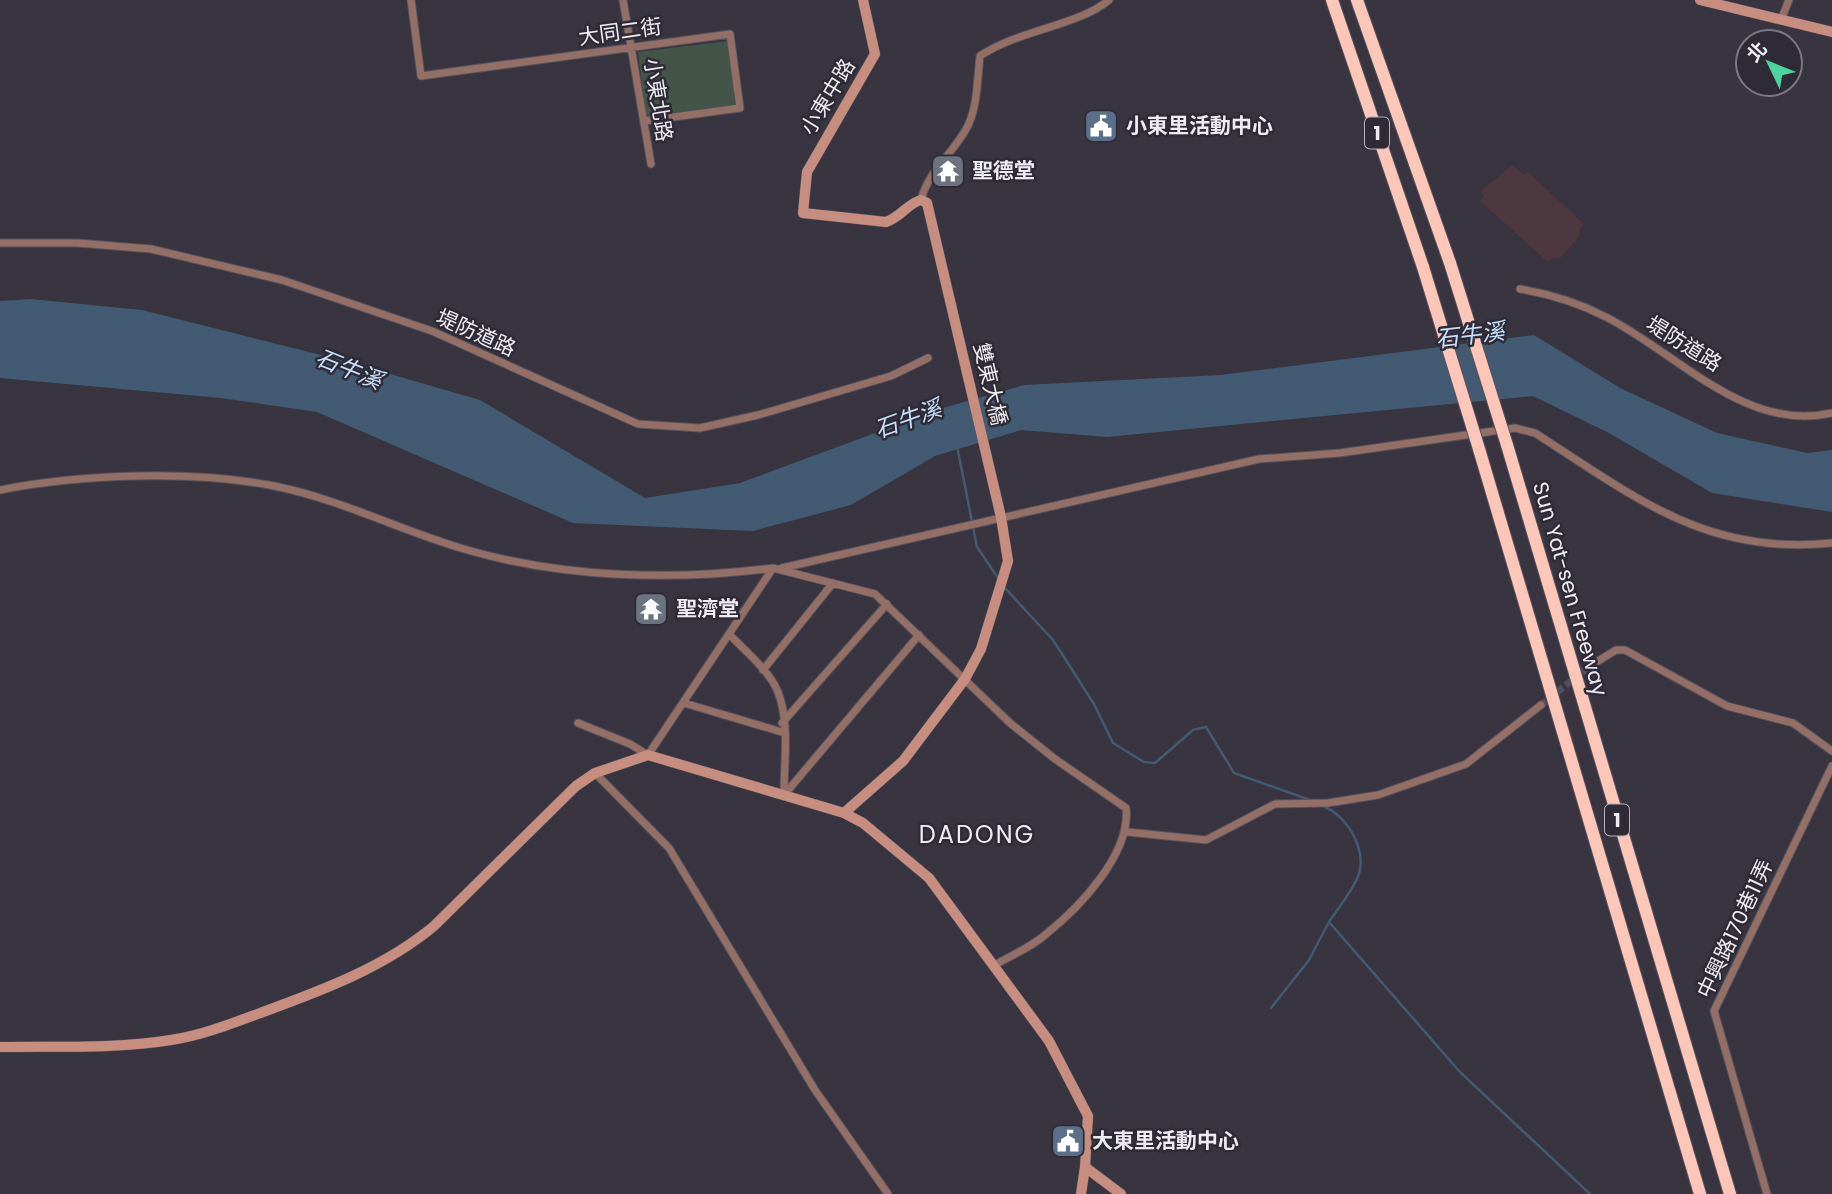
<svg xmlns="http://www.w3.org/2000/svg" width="1832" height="1194" font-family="Poppins,'Noto Sans TC',sans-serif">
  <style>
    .commercial { fill: #4c383e }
    .green { fill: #435548 }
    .water { fill: #435a73 }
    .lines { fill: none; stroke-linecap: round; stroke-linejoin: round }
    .stream { stroke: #435a73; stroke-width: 2.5 }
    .street-tunnel { stroke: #53505b; stroke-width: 7; stroke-dasharray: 7 3.5; stroke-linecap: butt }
    .street-casing { stroke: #55525d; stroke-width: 9 }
    .secondary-casing { stroke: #55525d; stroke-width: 11 }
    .highway-casing { stroke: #55525d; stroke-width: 14 }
    .street { stroke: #946f66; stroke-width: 7 }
    .secondary { stroke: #c78e7f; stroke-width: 10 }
    .highway { stroke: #fcc6b8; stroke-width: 12 }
    .highway-bridge-casing { stroke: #55525d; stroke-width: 14; stroke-linecap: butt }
    .highway-bridge { stroke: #fcc6b8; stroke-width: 12 }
    .labels { text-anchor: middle; stroke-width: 5; stroke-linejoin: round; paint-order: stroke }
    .shield { fill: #2e2b36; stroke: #b4b2ba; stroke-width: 2 }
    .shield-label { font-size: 19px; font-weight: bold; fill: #eeecf3 }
    .street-label { font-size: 21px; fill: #eeecf3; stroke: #2e2b36 }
    .poi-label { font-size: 21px; font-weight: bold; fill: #eeecf3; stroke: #2e2b36; text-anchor: start }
    .water-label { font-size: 23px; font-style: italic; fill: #c6e0fc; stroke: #2e2b36 }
    .quarter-label { font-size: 24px; letter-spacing: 2px; fill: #eeecf3; stroke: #2e2b36 }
  </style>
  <rect width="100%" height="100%" fill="#383540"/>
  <path class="commercial" d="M 1512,165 L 1524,174 L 1528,172 L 1584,224 L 1579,230 L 1579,237 L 1559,259 L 1552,258 L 1548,262 L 1480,201 L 1484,197 L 1481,191 Z"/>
  <path class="green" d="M 728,41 L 735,105 L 646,116 L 638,52 Z"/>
  <path class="water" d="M 31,299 L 142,310 L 345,361 L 480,400 L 645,498 L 740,483 L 943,408 L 1024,385 L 1220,375 L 1534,335 L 1620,388 L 1717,433 L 1807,453 L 1832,450 L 1832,512 L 1712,493 L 1609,433 L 1533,396 L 1107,437 L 1021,430 L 935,456 L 851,505 L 753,531 L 573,523 L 317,412 L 221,398 L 0,378 L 0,301 Z"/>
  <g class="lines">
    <path class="stream" d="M 957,446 L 977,547 L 1000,581
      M 1004,587 L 1053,640 L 1094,704 L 1113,743 L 1144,762 L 1155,763 L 1193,730 L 1206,727 L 1234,773 L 1310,800
      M 1323,806 C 1348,816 1369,852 1357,879 C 1350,894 1338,908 1329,922 L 1460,1072 L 1590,1194
      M 1271,1008 L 1309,960 L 1329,922"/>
    <path class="street-tunnel" d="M 1541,705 L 1590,666"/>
    <g class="street-casing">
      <path id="street" d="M 411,0 L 421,76 L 730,34 L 740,108 L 644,121
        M 623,0 L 651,164
        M 1781,20 L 1789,0
        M 921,200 C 928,172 951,155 965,131 C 978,110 977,80 980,56 C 1018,30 1078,26 1109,0
        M 0,243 L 78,243 L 151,249 L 282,280 L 432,331 L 638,424 L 700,428 L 758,415 L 891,376 L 928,358
        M 1520,289 C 1550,294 1579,303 1606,317 C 1677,353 1746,433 1832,413
        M 0,490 C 80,474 193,470 274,486 C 340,499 399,530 464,549 C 562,578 673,581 773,568
        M 782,568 L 1259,459 L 1340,453 L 1515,428 L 1535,433 C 1635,497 1706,556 1832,543
        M 729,634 C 745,651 769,670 778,692 C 790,723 784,762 784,794
        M 1590,666 L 1616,650 L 1625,650 L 1727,706 L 1793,723 L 1832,751
        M 763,670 L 833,583
        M 684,703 L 785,733
        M 578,723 L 630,744 L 648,755 L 773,568 L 875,594 L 1010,723 L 1055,759 L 1126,808 C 1131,854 1079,908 1045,935 C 1030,948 1010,956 993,966
        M 782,723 L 887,604
        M 595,773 L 669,848 L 815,1090 L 888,1194
        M 784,795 L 919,635
        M 1127,832 L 1206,840 L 1275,804 L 1328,803 L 1378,795 L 1466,764 L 1541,705
        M 1767,1194 L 1714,1011 L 1832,766"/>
    </g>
    <g class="secondary-casing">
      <path id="secondary" d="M 1700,0 L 1832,32
        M 844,813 L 903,761 L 965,679 L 981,649 L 1008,561 L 1001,517 L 927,203 L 921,200 C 908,203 901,217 886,222 L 803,213 L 807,172 L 875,54 L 863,0
        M 0,1047 C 57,1046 115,1049 171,1040 C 203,1035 233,1023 263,1012 C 323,990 385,967 434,926 L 576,786 L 595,773 L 648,755 L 844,813 L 863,823 L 929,878 L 1049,1041 L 1088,1116 L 1085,1167 L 1121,1194
        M 1081,1194 L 1085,1167"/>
    </g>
    <g class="highway-casing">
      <path id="highway" d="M 1332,0 L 1423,267
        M 1357,0 L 1450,263
        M 1507,445 L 1730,1194
        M 1479,449 L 1700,1194"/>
    </g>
    <use href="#street" class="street"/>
    <use href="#secondary" class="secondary"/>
    <use href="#highway" class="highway"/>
    <g class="highway-bridge-casing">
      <path id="highway-bridge" d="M 1450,263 L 1507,445
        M 1423,267 L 1479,449"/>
    </g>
    <use href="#highway-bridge" class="highway-bridge"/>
  </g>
  <defs>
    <g id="civic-square" transform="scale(1.75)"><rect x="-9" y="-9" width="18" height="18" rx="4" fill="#5c6f8a" stroke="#2e2b36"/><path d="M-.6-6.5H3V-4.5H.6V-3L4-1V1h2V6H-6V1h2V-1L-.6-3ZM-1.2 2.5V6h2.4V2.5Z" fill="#fff"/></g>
    <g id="temple-square" transform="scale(1.75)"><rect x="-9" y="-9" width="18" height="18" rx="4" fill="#6b7280" stroke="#2e2b36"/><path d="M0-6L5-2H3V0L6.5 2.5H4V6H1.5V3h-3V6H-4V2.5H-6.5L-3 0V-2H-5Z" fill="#fff"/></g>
  </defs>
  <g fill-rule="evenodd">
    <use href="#civic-square" x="1101" y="126"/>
    <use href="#temple-square" x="948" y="171"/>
    <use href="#temple-square" x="651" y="609"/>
    <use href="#civic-square" x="1068" y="1141"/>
  </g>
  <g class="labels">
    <g class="shield">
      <rect x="1365" y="117.5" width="24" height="31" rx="5"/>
      <rect x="1605" y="804.5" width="24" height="31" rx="5"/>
    </g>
    <g class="shield-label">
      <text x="1377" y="140">1</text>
      <text x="1617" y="827">1</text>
    </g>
    <g class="street-label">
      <text transform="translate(620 32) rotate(-8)" y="7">大同二街</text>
      <text transform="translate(828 97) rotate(-59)" y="7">小東中路</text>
      <text transform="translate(658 100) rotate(81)" y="7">小東北路</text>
      <text transform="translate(476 333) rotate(24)" y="7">堤防道路</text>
      <text transform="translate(1684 344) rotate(32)" y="7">堤防道路</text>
      <text transform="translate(990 384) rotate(77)" y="7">雙東大橋</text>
      <text transform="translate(1570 589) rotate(74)" y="7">Sun Yat-sen Freeway</text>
      <text transform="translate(1735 929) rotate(-65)" y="7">中興路170巷11弄</text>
    </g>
    <g class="poi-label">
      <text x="1126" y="133">小東里活動中心</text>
      <text x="972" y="178">聖德堂</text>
      <text x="676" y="616">聖濟堂</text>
      <text x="1092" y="1148">大東里活動中心</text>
    </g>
    <g class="water-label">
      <text transform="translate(1470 335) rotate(-7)" y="8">石牛溪</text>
      <text transform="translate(349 369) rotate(22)" y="8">石牛溪</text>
      <text transform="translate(908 419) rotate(-20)" y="8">石牛溪</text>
    </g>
    <g class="quarter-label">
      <text x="977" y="843">DADONG</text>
    </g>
  </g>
  <g transform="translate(1769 63) rotate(313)"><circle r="33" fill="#2e2b36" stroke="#7b7882" stroke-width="2"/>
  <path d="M0-5L12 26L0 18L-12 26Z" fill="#4bd49b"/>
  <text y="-10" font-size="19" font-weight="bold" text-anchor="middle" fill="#eeecf3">北</text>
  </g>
</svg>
